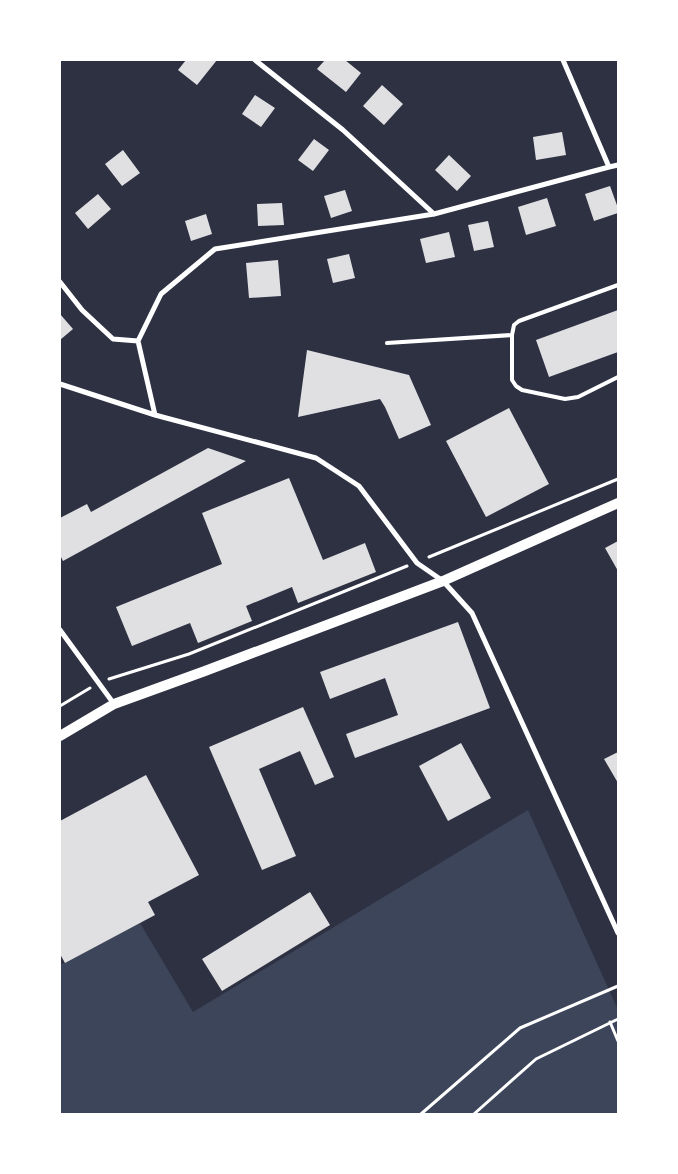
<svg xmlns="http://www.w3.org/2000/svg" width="678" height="1174" font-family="'Source Sans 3',sans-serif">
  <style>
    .green { fill: #3c4559 }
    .building { fill: #e0e0e3 }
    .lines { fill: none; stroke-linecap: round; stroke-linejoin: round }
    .path { stroke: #fff; stroke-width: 3 }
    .service { stroke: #fff; stroke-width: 4 }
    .minor { stroke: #fff; stroke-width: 5 }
    .secondary { stroke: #fff; stroke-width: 10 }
  </style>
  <rect width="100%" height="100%" fill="#2d3142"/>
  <path class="green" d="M 528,810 L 618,1010 L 618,1114 L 60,1114 L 60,965 L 140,923 L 193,1012 Z"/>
  <path class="building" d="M 186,60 L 217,60 L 197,85 L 178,70 Z
    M 325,60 L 345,60 L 361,73 L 346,92 L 317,69 Z
    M 382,85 L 403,104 L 384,125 L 363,106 Z
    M 255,95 L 275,108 L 261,127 L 242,114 Z
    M 562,132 L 566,155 L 536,160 L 533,137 Z
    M 314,139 L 329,150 L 313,171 L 298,160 Z
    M 123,150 L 140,173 L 122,186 L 105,164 Z
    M 449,155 L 471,176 L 457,191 L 435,170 Z
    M 610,186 L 618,208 L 618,213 L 594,221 L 585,194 Z
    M 345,190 L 352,211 L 331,218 L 324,196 Z
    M 98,194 L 111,209 L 88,229 L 75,213 Z
    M 547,198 L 556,226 L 526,235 L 518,207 Z
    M 282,203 L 284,225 L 258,226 L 257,204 Z
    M 206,214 L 212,234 L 191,241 L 185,221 Z
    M 488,221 L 494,247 L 474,251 L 468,225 Z
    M 449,232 L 455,257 L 426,263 L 420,239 Z
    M 349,254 L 355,278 L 333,283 L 327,259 Z
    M 278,260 L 281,296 L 249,298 L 246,263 Z
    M 618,310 L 618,352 L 549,377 L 536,340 Z
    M 60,314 L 73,329 L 60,340 Z
    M 307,350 L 409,375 L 431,425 L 399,439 L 385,407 L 380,399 L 298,417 Z
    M 509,408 L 549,484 L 486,517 L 446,441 Z
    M 208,448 L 246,461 L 63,561 L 60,555 L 60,518 L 87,504 L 91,512 Z
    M 289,478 L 323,560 L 365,543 L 376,572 L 298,603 L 292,587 L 246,606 L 252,621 L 198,643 L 190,623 L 132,646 L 116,607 L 222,564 L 202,513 Z
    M 618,541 L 618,571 L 605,548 Z
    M 458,622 L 490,708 L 355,758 L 346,734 L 398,715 L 385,678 L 330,699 L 320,672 Z
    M 303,707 L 334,777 L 315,785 L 300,751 L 259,769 L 296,856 L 262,870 L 209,747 Z
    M 461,743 L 491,798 L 448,821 L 419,766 Z
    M 618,752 L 618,783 L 604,759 Z
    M 146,775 L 199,875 L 148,902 L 155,915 L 65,963 L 60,954 L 60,821 Z
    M 310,892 L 330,925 L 222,991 L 202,959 Z"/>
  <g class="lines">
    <path class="path" d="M 429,557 L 618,479
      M 109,679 L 189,654 L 407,566
      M 60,706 L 90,688
      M 610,1022 L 618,1041
      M 421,1114 L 520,1028 L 618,986
      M 474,1114 L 536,1059 L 618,1019"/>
    <path class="service" d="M 512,335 L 512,380 L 516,386 L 522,390 L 565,399 L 578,397 L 618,377
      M 387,343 L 512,335 L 514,325 L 519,321 L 618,285"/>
    <path class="minor" d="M 255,60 L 343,130 L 434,214
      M 563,60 L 609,167 L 618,165
      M 60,282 L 82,310 L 113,339 L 138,341 L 155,415 L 316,458 L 359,486 L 417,563 L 443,581 L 472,613 L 618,933
      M 138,341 L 161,294 L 215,249 L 434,214 L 609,167
      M 60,384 L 155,415
      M 60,630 L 114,704"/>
    <path class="secondary" d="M 60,736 L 114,704 L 205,671 L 443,581 L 618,503"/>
  </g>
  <rect width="678" height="1174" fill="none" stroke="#ffffff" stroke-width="122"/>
</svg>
